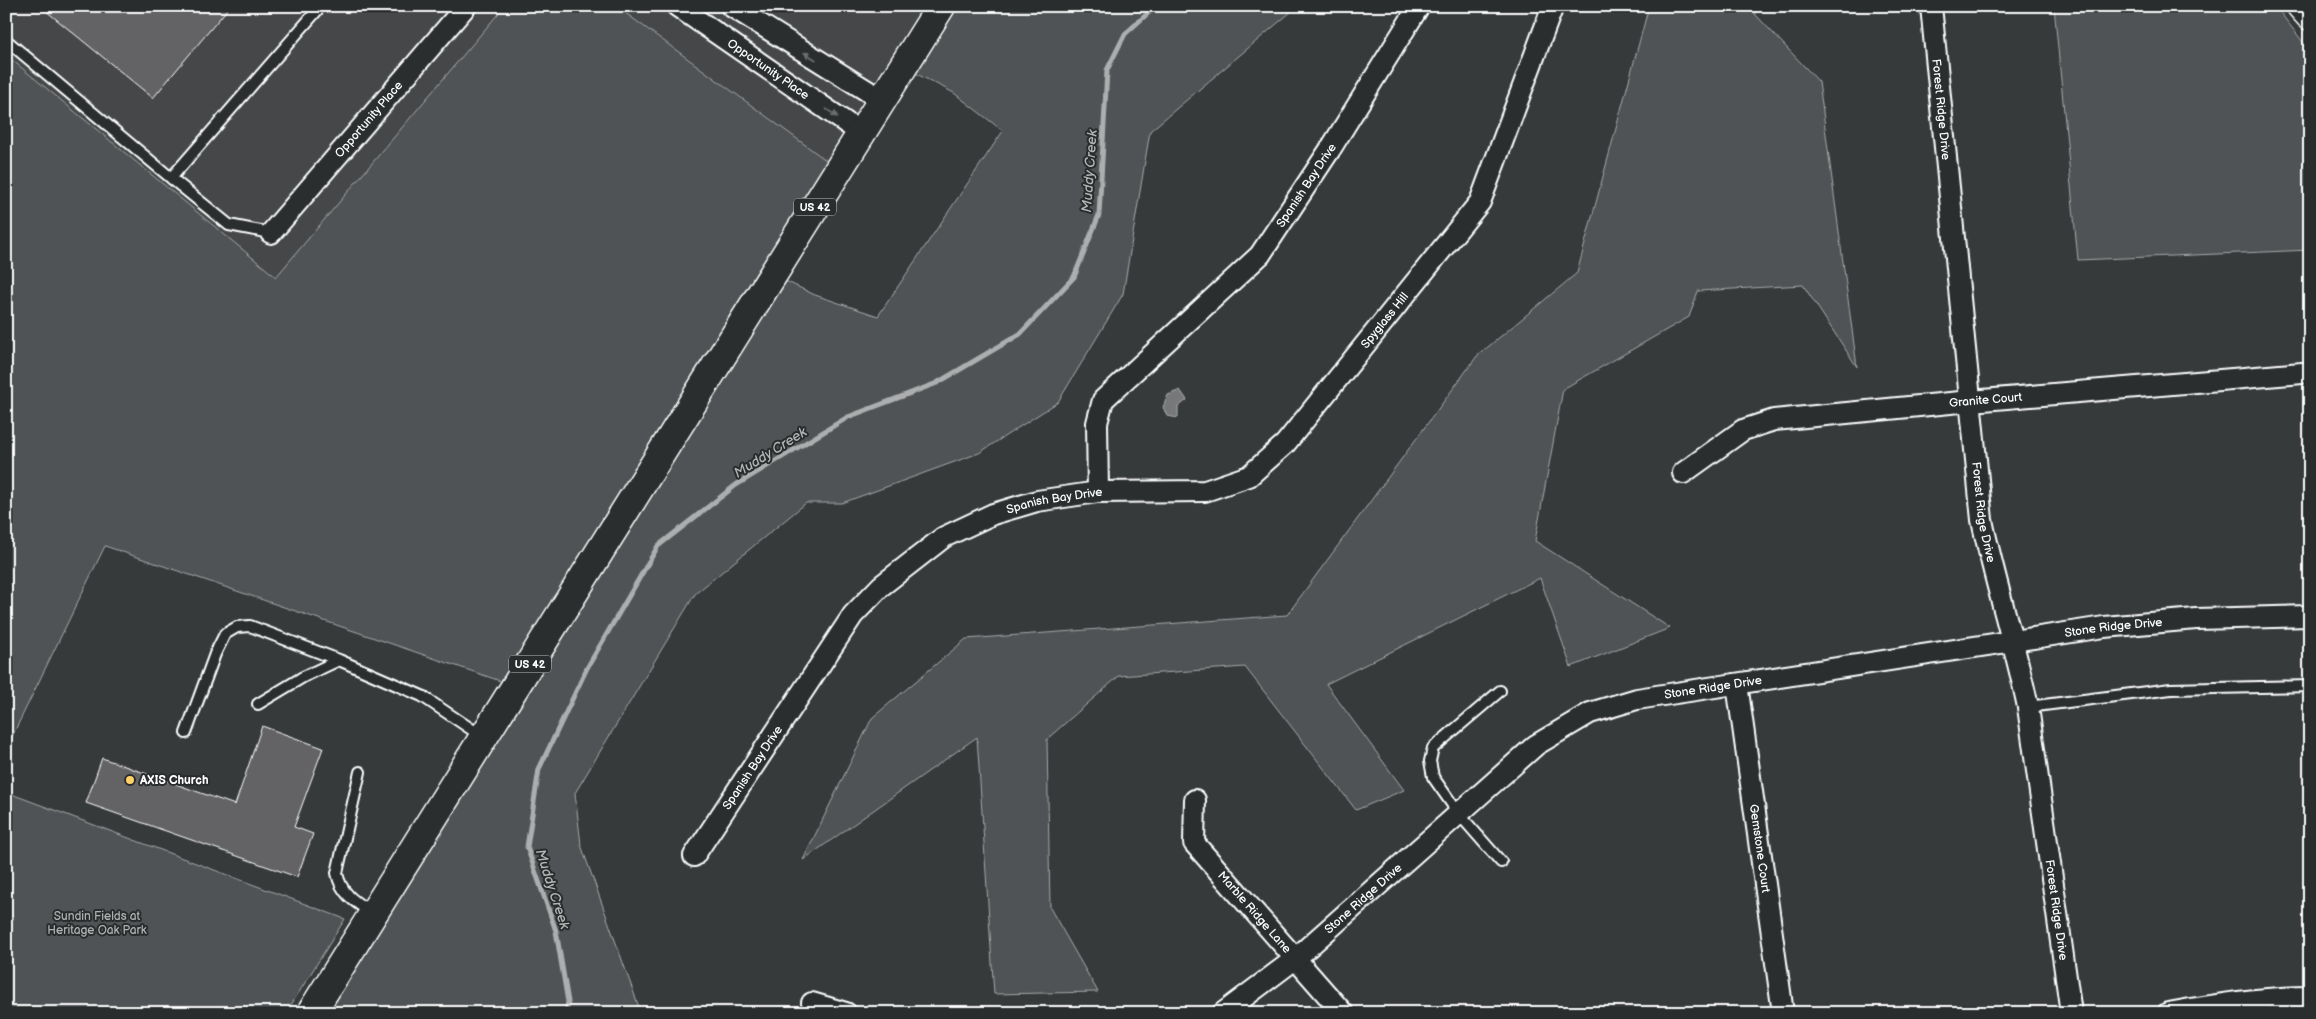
<svg xmlns="http://www.w3.org/2000/svg" width="2316" height="1019" font-family="'Balsamiq Sans',sans-serif">
  <style>
    .built { fill: #444748 }
    .green { fill: #505354; stroke: #a8a9aa }
    .water { fill: #767879; stroke: #adaeaf }
    .lines { fill: none; stroke-linecap: round; stroke-linejoin: round }
    .stream { stroke: #adaeaf; stroke-width: 5 }
    .building { fill: #636465; stroke: #fff }
    .lane-casing { stroke: #fff; stroke-width: 14 }
    .street-casing { stroke: #fff; stroke-width: 24 }
    .primary-casing { stroke: #fff; stroke-width: 31 }
    .lane { stroke: #2a2d2e; stroke-width: 10 }
    .street { stroke: #2a2d2e; stroke-width: 20 }
    .primary { stroke: #2a2d2e; stroke-width: 28 }
    .oneway { fill: #6a6c6d }
    .poi-dot { fill: #ffd166; stroke: #2a2d2e; stroke-width: 2 }
    .labels { text-anchor: middle; stroke-width: 4; stroke-linejoin: round; paint-order: stroke }
    .shield { fill: #2a2d2e; stroke: #bfc0c0; stroke-width: 1 }
    .shield-label { font-size: 11px; font-weight: bold; fill: #fff }
    .street-label { font-size: 12px; fill: #fff; stroke: #2a2d2e }
    .poi-label { font-size: 12px; font-weight: bold; fill: #fff; stroke: #2a2d2e; text-anchor: start }
    .park-label { font-size: 12px; fill: #b0b2b2; stroke: #2a2d2e }
    .water-label { font-size: 14px; font-style: italic; fill: #b4b5b5; stroke: #2a2d2e }
  </style>
  <rect width="100%" height="100%" fill="#373a3b"/>
  <filter id="ink" filterUnits="userSpaceOnUse"><feTurbulence type="fractalNoise" baseFrequency=".02" numOctaves="2"/><feDisplacementMap in="SourceGraphic" scale="10" xChannelSelector="R" yChannelSelector="G"/><feConvolveMatrix kernelMatrix="1 2 1 2 8 2 1 2 1" color-interpolation-filters="sRGB"/></filter>
  <g filter="url(#ink)">
    <path class="built" d="M 6,6 L 510,6 L 503,8 L 276,277 L 6,55 Z
      M 616,6 L 941,6 L 838,169 Z"/>
    <path class="green" d="M 510,6 L 616,6 L 838,169 L 773,275 L 815,295 L 878,316 L 1003,131 L 954,93 L 903,67 L 941,6 L 1298,6 L 1150,131 L 1123,294 L 1058,402 L 979,453 L 842,503 L 806,503 L 695,594 L 575,793 L 581,845 L 641,1013 L 311,1013 L 515,686 L 105,546 L 6,749 L 6,55 L 276,277 L 503,8 Z
      M 1649,6 L 1756,6 L 1755,14 L 1819,82 L 1857,367 L 1803,285 L 1698,291 L 1689,317 L 1563,389 L 1535,541 L 1670,628 L 1571,667 L 1540,578 L 1326,684 L 1404,790 L 1356,810 L 1245,667 L 1119,676 L 1047,739 L 1050,908 L 1098,992 L 994,994 L 977,737 L 803,860 L 872,718 L 966,639 L 1287,615 L 1477,356 L 1577,273 Z
      M 2054,6 L 2275,6 L 2310,51 L 2310,250 L 2078,260 Z
      M 6,792 L 345,919 L 286,1013 L 6,1013 Z"/>
    <path class="water" d="M 1180,390 L 1187,400 L 1178,407 L 1178,418 L 1167,416 L 1163,407 L 1168,395 Z"/>
    <g class="lines">
      <path class="stream" d="M 566,1013 L 568,1002 L 556,931 L 527,847 L 539,769 L 587,668 L 658,546 L 736,485 L 848,417 L 937,383 L 1020,334 L 1074,277 L 1099,215 L 1107,70 L 1125,34 L 1156,6"/>
    </g>
    <path class="building" d="M 40,6 L 230,6 L 153,98 Z
      M 262,726 L 323,748 L 294,827 L 313,834 L 297,877 L 86,803 L 102,758 L 235,805 Z"/>
    <g class="lines">
      <g class="lane-casing">
        <path id="lane" d="M 6,40 L 171,178
          M 271,233 L 229,225 L 171,178 L 321,6
          M 1500,691 L 1433,748 L 1430,761 L 1433,777 L 1459,814 L 1501,862
          M 258,704 L 303,677 L 339,660 L 422,696 L 483,737
          M 2028,707 L 2171,689 L 2310,686
          M 186,733 L 215,654 L 225,634 L 237,627 L 250,626 L 339,660
          M 360,772 L 337,873 C 341,894 355,902 372,913"/>
      </g>
      <g class="street-casing">
        <g id="street">
          <path id="s1" d="M 677,6 L 861,133"/>
          <path d="M 731,6 L 882,100"/>
          <path id="s2" d="M 1931,6 L 1982,520 C 1995,583 2015,644 2028,707 L 2071,1013"/>
          <path id="s3" d="M 271,233 L 466,6"/>
          <path id="s4" d="M 1683,473 L 1743,430 L 1774,420 L 1971,401 L 2302,373"/>
          <path id="s5" d="M 1098,492 L 1097,423 L 1103,400 L 1260,255 L 1331,148 L 1419,6"/>
          <path id="s6" d="M 1737,684 L 1783,1013"/>
          <path id="s7" d="M 1195,800 L 1194,843 L 1343,1013"/>
          <path id="s8" d="M 694,856 L 853,615 L 881,586 L 944,537 L 993,514 L 1037,501 L 1098,492 L 1205,491 L 1249,476 L 1285,444 L 1480,202 L 1553,6"/>
          <path d="M 812,1003 L 846,1013"/>
          <path id="s9" d="M 1223,1013 L 1295,959 L 1536,745 L 1590,713 L 1637,699 L 2104,627 L 2196,619 L 2310,616"/>
          <path d="M 2168,1013 C 2215,1005 2262,997 2310,997"/>
        </g>
      </g>
      <g class="primary-casing">
        <path id="primary" d="M 2301,6 L 2310,16
          M 311,1013 L 941,6"/>
      </g>
      <use href="#lane" class="lane"/>
      <use href="#street" class="street"/>
      <use href="#primary" class="primary"/>
    </g>
    <defs><path id="oneway-solid" d="M-6-.8H1V-3.2L6.5 0L1 3.2V.8H-6Z" transform="scale(1.25)"/></defs>
    <g class="oneway">
      <use href="#oneway-solid" transform="translate(810 56) rotate(-148)"/>
      <use href="#oneway-solid" transform="translate(832 113) rotate(35)"/>
    </g>
  </g>
  <circle class="poi-dot" cx="130" cy="780" r="5"/>
  <g class="labels">
    <g class="shield">
      <rect x="794" y="198.5" width="42" height="17" rx="4"/>
      <rect x="509" y="655.5" width="42" height="17" rx="4"/>
    </g>
    <g class="shield-label">
      <text x="815" y="211">US 42</text>
      <text x="530" y="668">US 42</text>
    </g>
    <g class="street-label">
      <text dy="4" stroke="none"><textPath href="#s1" startOffset="111">Opportunity Place</textPath></text>
      <text dy="4" stroke="none"><textPath href="#s2" startOffset="104">Forest Ridge Drive</textPath></text>
      <text dy="4" stroke="none"><textPath href="#s3" startOffset="150">Opportunity Place</textPath></text>
      <text dy="4" stroke="none"><textPath href="#s5" startOffset="390">Spanish Bay Drive</textPath></text>
      <text dy="4" stroke="none"><textPath href="#s8" startOffset="931">Spyglass Hill</textPath></text>
      <text dy="4" stroke="none"><textPath href="#s4" startOffset="319">Granite Court</textPath></text>
      <text dy="4" stroke="none"><textPath href="#s8" startOffset="526">Spanish Bay Drive</textPath></text>
      <text dy="4" stroke="none"><textPath href="#s2" startOffset="509">Forest Ridge Drive</textPath></text>
      <text dy="4" stroke="none"><textPath href="#s9" startOffset="1006">Stone Ridge Drive</textPath></text>
      <text dy="4" stroke="none"><textPath href="#s9" startOffset="601">Stone Ridge Drive</textPath></text>
      <text dy="4" stroke="none"><textPath href="#s8" startOffset="106">Spanish Bay Drive</textPath></text>
      <text dy="4" stroke="none"><textPath href="#s6" startOffset="166">Gemstone Court</textPath></text>
      <text dy="4" stroke="none"><textPath href="#s9" startOffset="181">Stone Ridge Drive</textPath></text>
      <text dy="4" stroke="none"><textPath href="#s2" startOffset="914">Forest Ridge Drive</textPath></text>
      <text dy="4" stroke="none"><textPath href="#s7" startOffset="135">Marble Ridge Lane</textPath></text>
    </g>
    <g class="poi-label">
      <text x="140" y="784">AXIS Church</text>
    </g>
    <g class="park-label">
      <text x="97" y="920">Sundin Fields at<tspan x="97" dy="14">Heritage Oak Park</tspan></text>
    </g>
    <g class="water-label">
      <text transform="translate(1089 171) rotate(-86)" y="5">Muddy Creek</text>
      <text transform="translate(770 452) rotate(-32)" y="5">Muddy Creek</text>
      <text transform="translate(553 889) rotate(72)" y="5">Muddy Creek</text>
    </g>
  </g>
  <rect width="2316" height="1019" fill="none" stroke="#2a2d2e" stroke-width="25"/>
  <rect x="12" y="12" width="2291" height="994" fill="none" stroke="#fff" stroke-width="2" filter="url(#ink)"/>
</svg>
